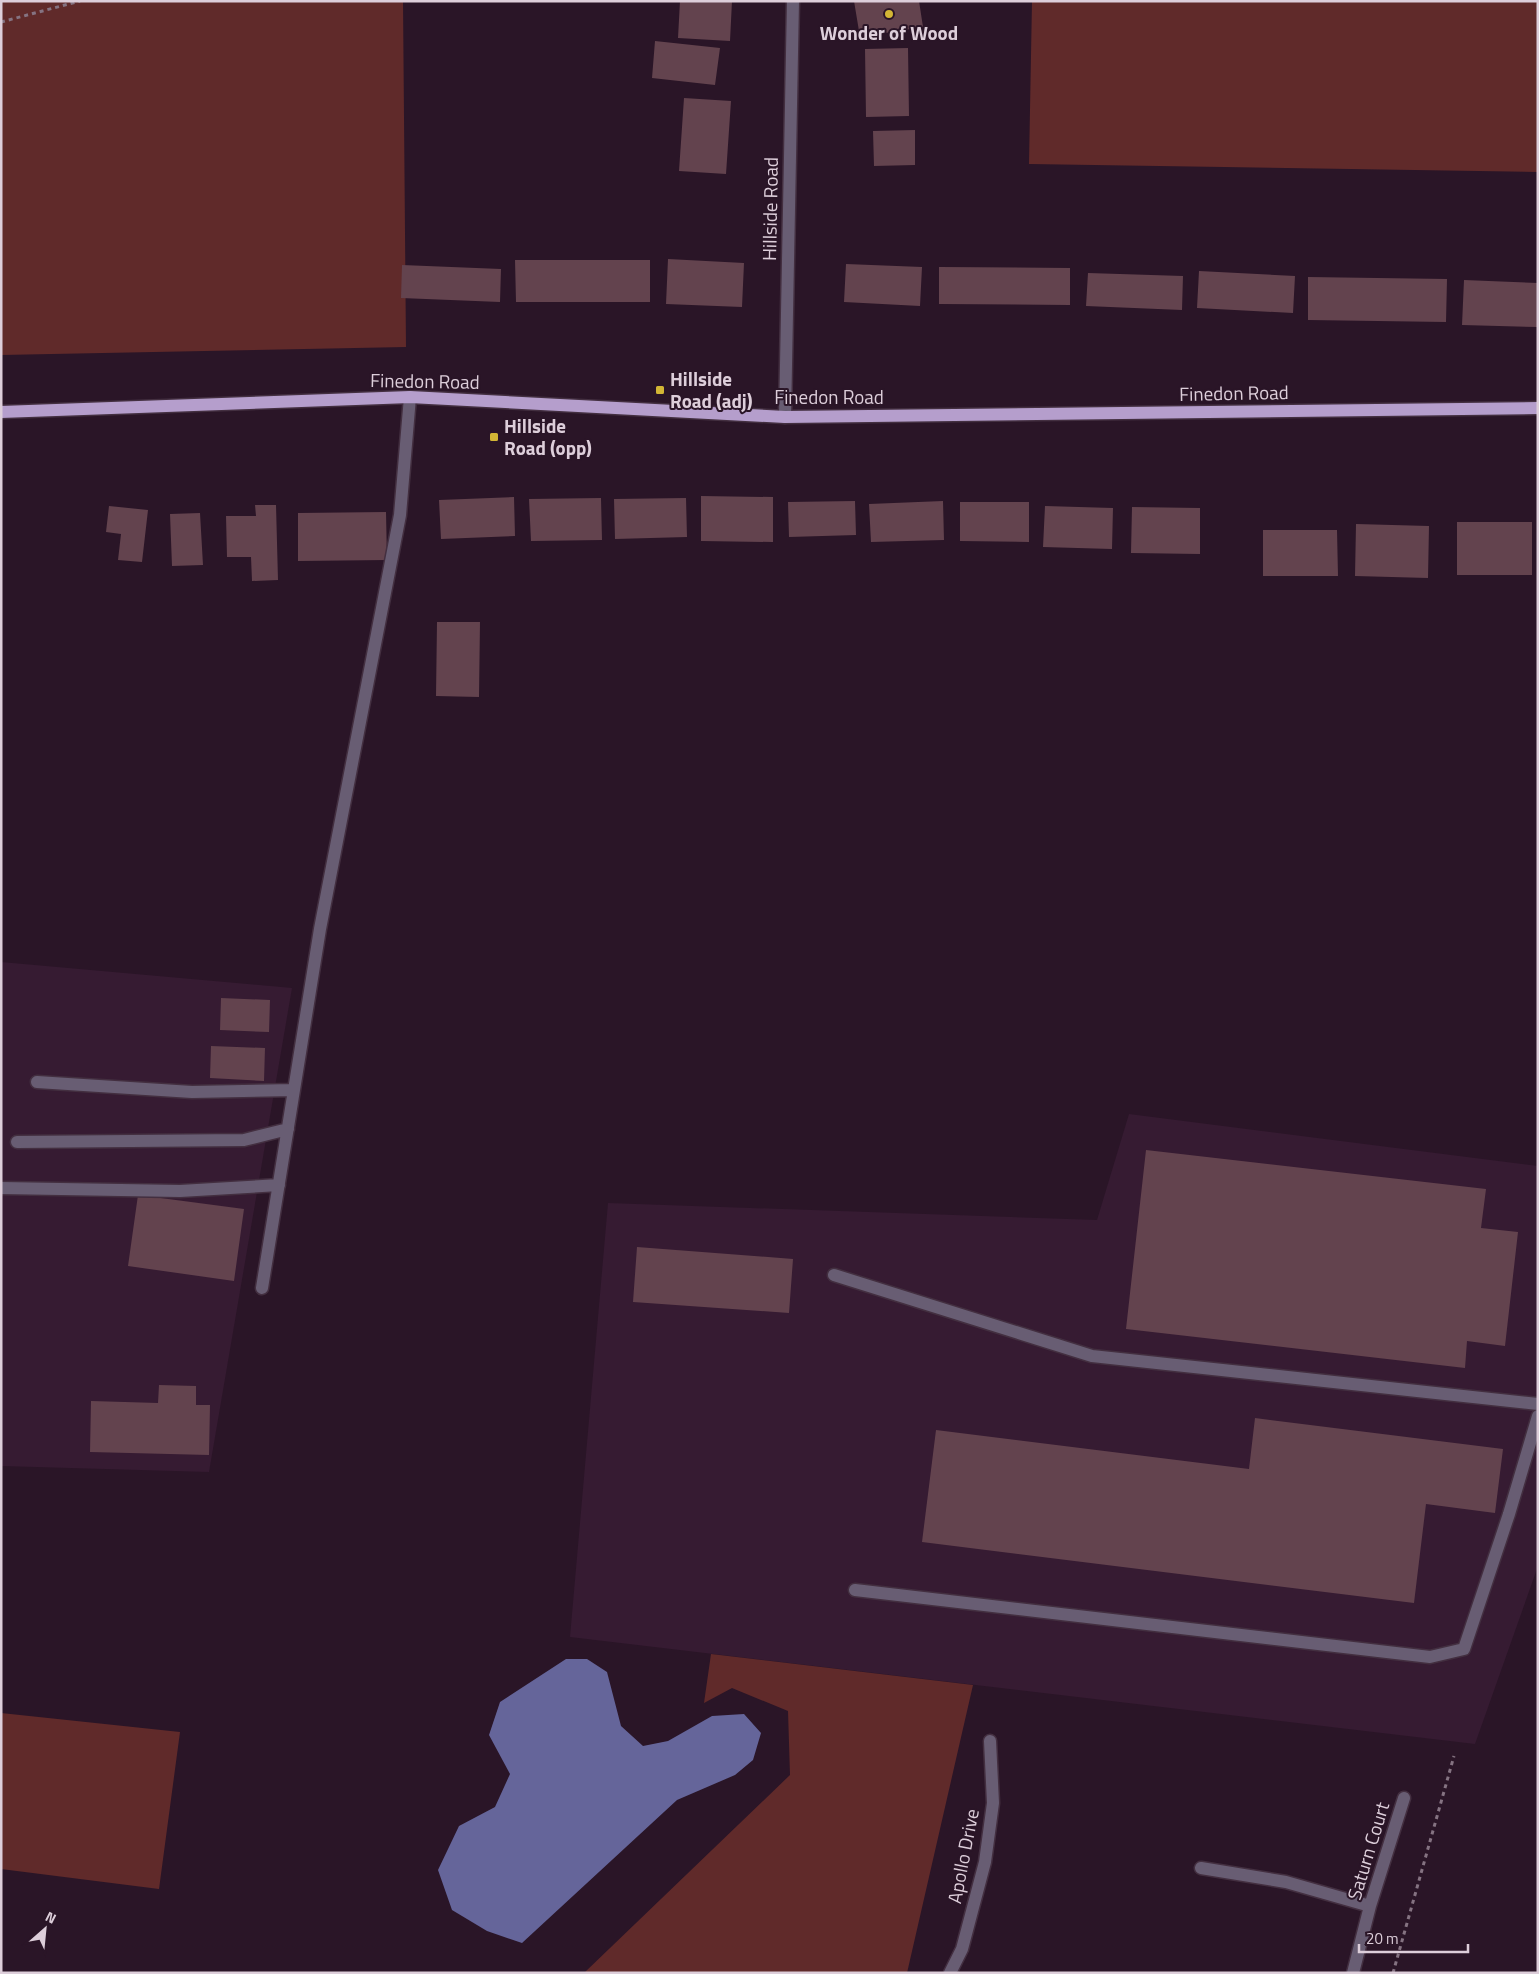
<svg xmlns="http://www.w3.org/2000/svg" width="1539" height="1974" font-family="'Titillium Web',sans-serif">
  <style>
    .built { fill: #361b32 }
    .green { fill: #602a2a }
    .water { fill: #65659a }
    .building { fill: #63434e }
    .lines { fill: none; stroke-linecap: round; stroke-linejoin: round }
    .minor-casing { stroke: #432f40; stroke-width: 15 }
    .major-casing { stroke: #432f40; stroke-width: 15 }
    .path { stroke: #857382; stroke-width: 3; stroke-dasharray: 4 4; stroke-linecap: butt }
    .minor { stroke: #685d73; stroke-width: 12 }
    .major { stroke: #b59ecc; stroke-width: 12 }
    .poi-dot { fill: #d3b635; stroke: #2a1527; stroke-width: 2 }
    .labels { text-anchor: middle; stroke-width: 4; stroke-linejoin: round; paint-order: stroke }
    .poi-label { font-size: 19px; font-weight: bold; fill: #ddceda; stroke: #2a1527; text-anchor: start }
    .street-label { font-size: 19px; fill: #ddceda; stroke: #2a1527 }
  </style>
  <rect width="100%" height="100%" fill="#2a1527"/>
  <path class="built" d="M 1,962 L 292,988 L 209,1472 L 1,1466 Z
    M 1129,1114 L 1538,1166 L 1538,1566 L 1475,1744 L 570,1637 L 608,1203 L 1097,1220 Z"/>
  <path class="green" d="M 1,1 L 403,1 L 406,347 L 1,355 Z
    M 1032,1 L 1538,1 L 1538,172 L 1029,164 Z
    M 711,1654 L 973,1685 L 907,1973 L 584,1973 L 790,1775 L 788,1711 L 732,1688 L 704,1703 Z
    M 1,1713 L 180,1732 L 159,1889 L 1,1869 Z"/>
  <path class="water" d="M 566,1659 L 587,1659 L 607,1672 L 621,1726 L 643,1746 L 668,1741 L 712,1716 L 744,1714 L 761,1733 L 753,1760 L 735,1775 L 677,1800 L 522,1943 L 487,1931 L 452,1910 L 438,1870 L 459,1826 L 495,1807 L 510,1774 L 489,1735 L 500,1702 Z"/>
  <path class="building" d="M 680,1 L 732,1 L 730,41 L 678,38 Z
    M 854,1 L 919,1 L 923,27 L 860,37 Z
    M 655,41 L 720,48 L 715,85 L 652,78 Z
    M 908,48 L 909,116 L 866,117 L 865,49 Z
    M 684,98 L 731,101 L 726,174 L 679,171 Z
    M 915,130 L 915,165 L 874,166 L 873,131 Z
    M 668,259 L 744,263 L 742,307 L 666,304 Z
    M 515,260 L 650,260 L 650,302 L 516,302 Z
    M 846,264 L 922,267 L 920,306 L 844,302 Z
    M 402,265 L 501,269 L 500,302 L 401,298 Z
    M 939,267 L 1070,268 L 1070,305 L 939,304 Z
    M 1199,271 L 1295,276 L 1293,313 L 1197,308 Z
    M 1088,273 L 1183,276 L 1182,310 L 1086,306 Z
    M 1308,277 L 1447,279 L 1446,322 L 1308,320 Z
    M 1464,280 L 1538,283 L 1538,327 L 1462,325 Z
    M 701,496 L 773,497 L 773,542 L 701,541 Z
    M 514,497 L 515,536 L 441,539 L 439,500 Z
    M 601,498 L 602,540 L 531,541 L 529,499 Z
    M 686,498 L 687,537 L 615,539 L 614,499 Z
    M 855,501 L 856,535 L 789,537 L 788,502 Z
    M 943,501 L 944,540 L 871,542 L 869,504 Z
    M 960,502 L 1029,502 L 1029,542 L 960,541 Z
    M 255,505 L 276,505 L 278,580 L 252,581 L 251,557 L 227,557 L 226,516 L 256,516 Z
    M 109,506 L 148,510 L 142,562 L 118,560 L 121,534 L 106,532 Z
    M 1045,506 L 1113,508 L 1112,549 L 1043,547 Z
    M 1132,507 L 1200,508 L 1200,554 L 1131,553 Z
    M 386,512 L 387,560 L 298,561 L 298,513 Z
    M 200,513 L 203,565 L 172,566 L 170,514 Z
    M 1457,522 L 1532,522 L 1532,575 L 1457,575 Z
    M 1356,524 L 1429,526 L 1428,578 L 1355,576 Z
    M 1263,530 L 1337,530 L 1338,576 L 1263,576 Z
    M 437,622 L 480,622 L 479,697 L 436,696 Z
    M 221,998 L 270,1000 L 269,1032 L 220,1030 Z
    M 211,1046 L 265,1048 L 264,1081 L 210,1078 Z
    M 1146,1150 L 1486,1189 L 1481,1228 L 1518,1232 L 1505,1346 L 1467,1341 L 1465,1368 L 1126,1329 Z
    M 138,1195 L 244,1209 L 234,1281 L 128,1266 Z
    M 637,1247 L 793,1259 L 789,1313 L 633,1302 Z
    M 159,1385 L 196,1386 L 196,1405 L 210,1405 L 209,1455 L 90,1452 L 91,1401 L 158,1403 Z
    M 1255,1418 L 1503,1449 L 1495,1513 L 1426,1504 L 1414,1603 L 922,1542 L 936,1430 L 1249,1469 Z"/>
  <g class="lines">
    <g class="minor-casing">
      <path id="minor" d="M 785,417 L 793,1
        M 37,1082 L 192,1092 L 294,1090
        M 17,1142 L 244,1140 L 288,1129
        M 1,1188 L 180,1191 L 279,1185
        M 834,1275 L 1092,1356 L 1538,1404
        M 262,1288 L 320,929 L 400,515 L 410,397
        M 855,1590 L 1430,1657 L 1464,1649 L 1509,1514 L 1538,1416
        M 1201,1868 L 1286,1882 L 1370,1906
        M 950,1973 L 962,1949 L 985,1862 L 993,1803 L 990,1741
        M 1353,1973 L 1370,1906 L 1404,1798"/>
    </g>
    <g class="major-casing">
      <path id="major" d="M 1,412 L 410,397 L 785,417 L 1538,408"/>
    </g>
    <path class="path" d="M 1,22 L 80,1
      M 1393,1973 L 1454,1756"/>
    <use href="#minor" class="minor"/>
    <use href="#major" class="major"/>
  </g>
  <g class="poi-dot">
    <circle cx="889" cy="14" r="5"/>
    <rect x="655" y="385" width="10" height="10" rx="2.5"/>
    <rect x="489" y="432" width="10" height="10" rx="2.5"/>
  </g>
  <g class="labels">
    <g class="poi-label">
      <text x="889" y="40" text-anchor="middle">Wonder of Wood</text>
      <text x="670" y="386">Hillside<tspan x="670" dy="22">Road (adj)</tspan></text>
      <text x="504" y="433">Hillside<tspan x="504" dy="22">Road (opp)</tspan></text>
    </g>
    <g class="street-label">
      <text transform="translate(770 209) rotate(-89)" y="7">Hillside Road</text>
      <text transform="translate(425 381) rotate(1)" y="7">Finedon Road</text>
      <text transform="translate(1234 393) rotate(-1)" y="7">Finedon Road</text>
      <text x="829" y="404">Finedon Road</text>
      <text transform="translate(1368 1851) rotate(-73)" y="7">Saturn Court</text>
      <text transform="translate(963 1856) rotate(-79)" y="7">Apollo Drive</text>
    </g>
  </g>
  <rect width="1539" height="1974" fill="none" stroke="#ddceda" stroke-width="5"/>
  <g transform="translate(45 1929) rotate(27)" stroke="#2a1527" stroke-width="4" paint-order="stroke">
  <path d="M0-4L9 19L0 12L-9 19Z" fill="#ddceda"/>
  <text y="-8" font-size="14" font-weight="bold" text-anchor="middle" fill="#ddceda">N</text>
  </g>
  <path d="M1359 1944v8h109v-8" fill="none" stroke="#ddceda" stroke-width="2.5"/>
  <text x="1366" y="1944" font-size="15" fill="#ddceda" stroke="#2a1527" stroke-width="4" paint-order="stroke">20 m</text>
</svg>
